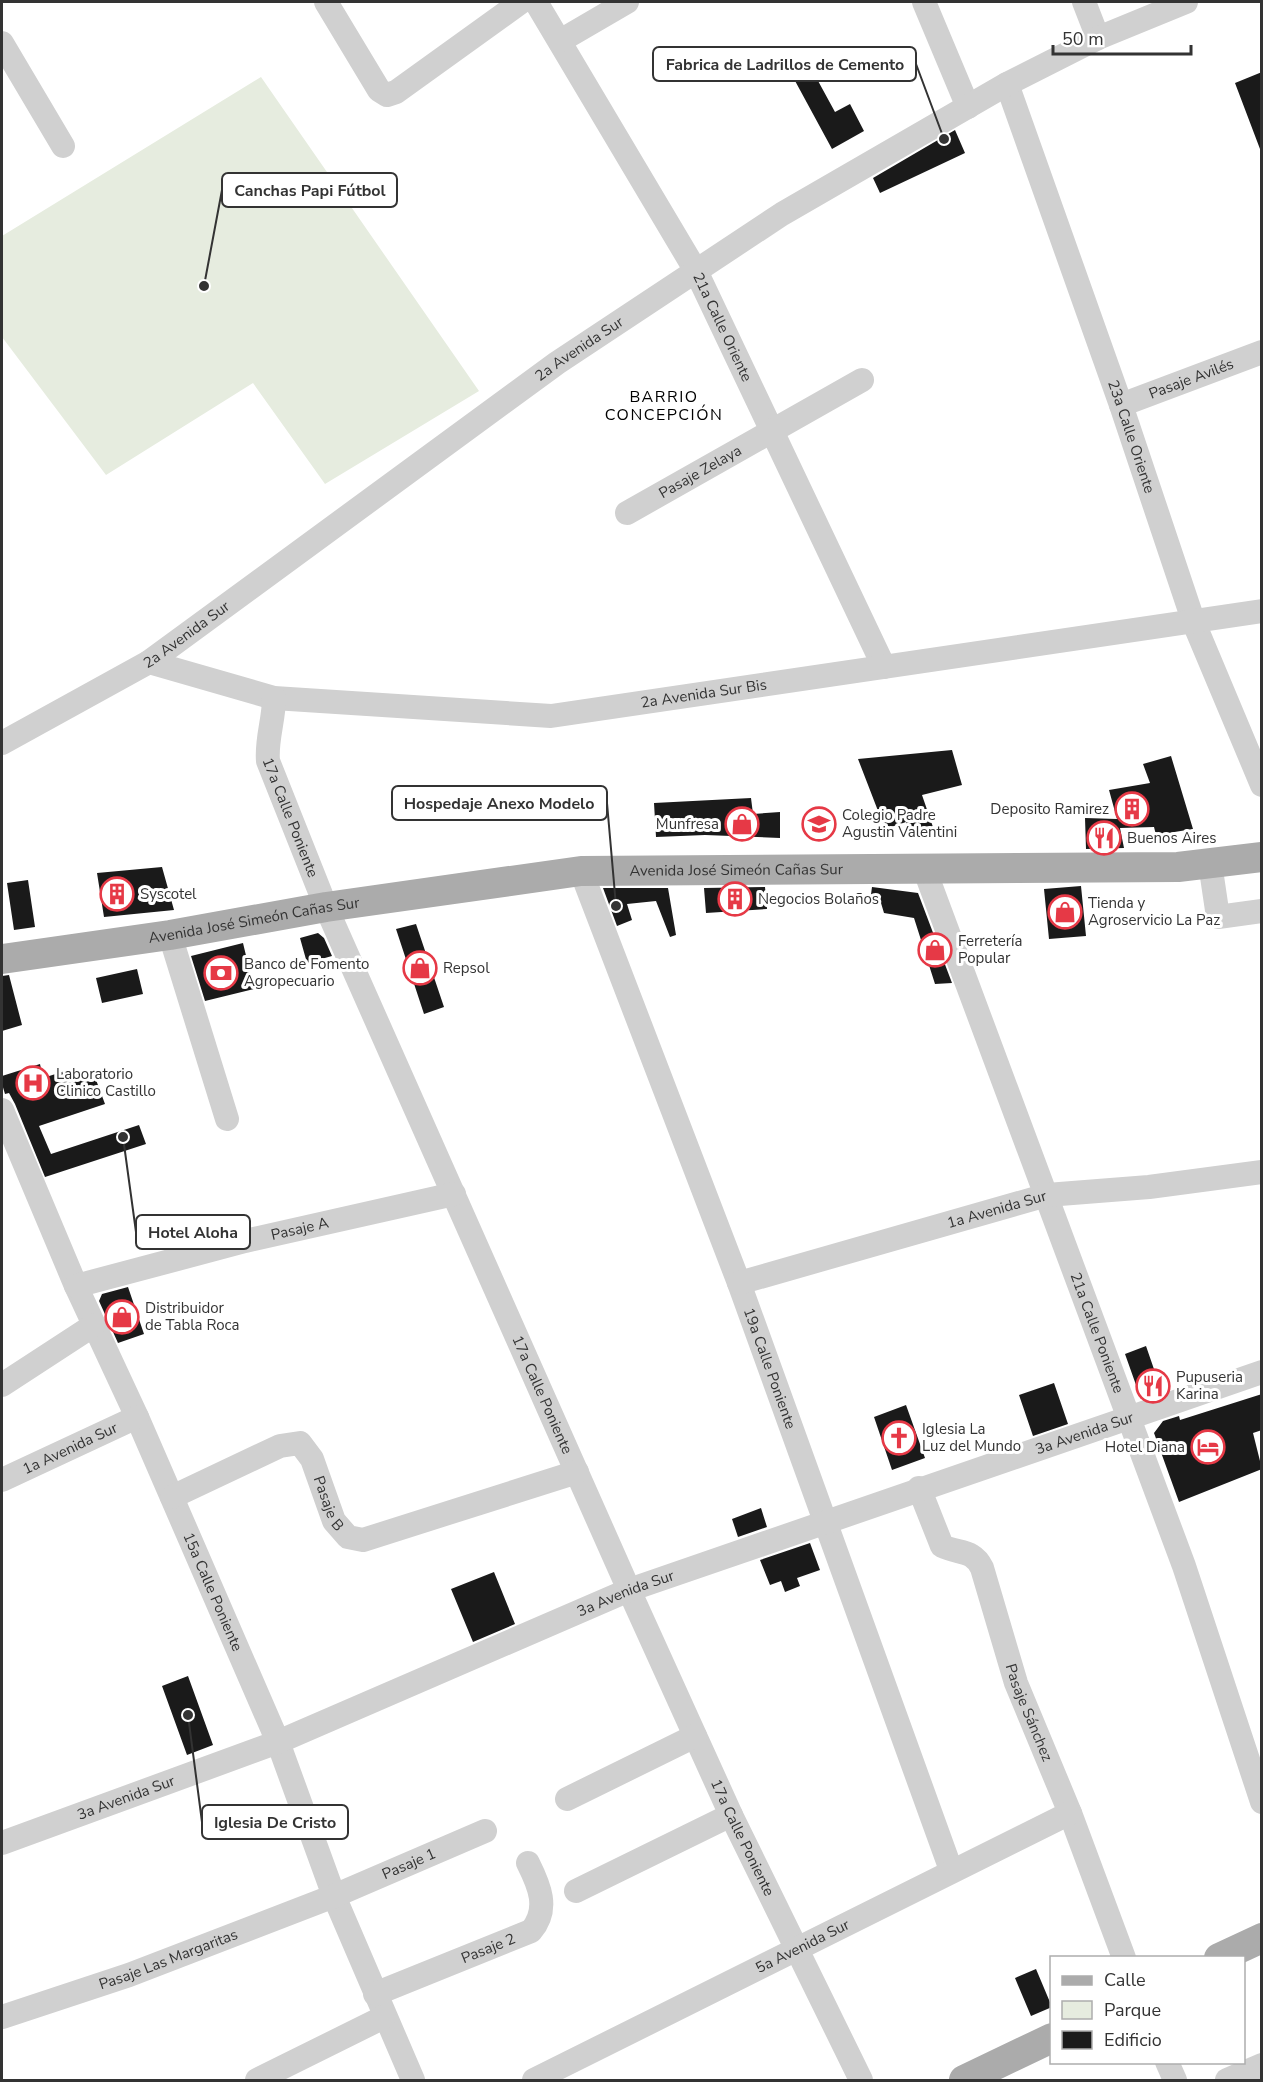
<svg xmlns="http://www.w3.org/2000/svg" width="1263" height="2082" font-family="'Nunito Sans',sans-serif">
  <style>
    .green { fill: #e6ecdf }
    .building { fill: #1a1a1a }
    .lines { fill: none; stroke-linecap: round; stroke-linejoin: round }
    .minor { stroke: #d0d0d0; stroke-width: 24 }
    .major { stroke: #ababab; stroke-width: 30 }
    .labels { text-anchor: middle; stroke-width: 6; stroke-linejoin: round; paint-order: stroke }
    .street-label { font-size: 15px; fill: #333; stroke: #fff }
    .poi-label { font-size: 15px; fill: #333; stroke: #fff; text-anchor: start }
    .neighbourhood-label { font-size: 16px; letter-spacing: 1.5px; fill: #000; stroke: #fff }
    .leader { fill: none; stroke: #333; stroke-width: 2 }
    .callout-dot { fill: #333; stroke: #fff; stroke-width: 2 }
    .callout { fill: #fff; stroke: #333; stroke-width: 2 }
    .callout-label { font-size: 16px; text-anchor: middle; font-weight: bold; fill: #333 }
  </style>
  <rect width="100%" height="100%" fill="#fff"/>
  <path class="green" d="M 261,77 L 479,391 L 325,484 L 253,383 L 106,475 L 2,337 L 2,236 Z"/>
  <path class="building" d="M 799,46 L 835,112 L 850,104 L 864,131 L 832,149 L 781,55 Z
    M 1262,72 L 1262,149 L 1260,149 L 1235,83 Z
    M 955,130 L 965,153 L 880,193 L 873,178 Z
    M 952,750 L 962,785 L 922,795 L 934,830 L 912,839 L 906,822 L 885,829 L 858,759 Z
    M 1171,756 L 1193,829 L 1156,835 L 1154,827 L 1120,828 L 1124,848 L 1086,849 L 1085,818 L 1117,819 L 1109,790 L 1150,783 L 1143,764 Z
    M 751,798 L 753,814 L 780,812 L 780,838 L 705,835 L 656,837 L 654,803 Z
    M 162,867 L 174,910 L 104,917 L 97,873 Z
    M 28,880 L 35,927 L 14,930 L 7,883 Z
    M 1081,886 L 1086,936 L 1049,939 L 1044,889 Z
    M 765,887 L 767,909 L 706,913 L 704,888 Z
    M 872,887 L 918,893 L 952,983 L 935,984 L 914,918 L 884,913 L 881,903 L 870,902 Z
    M 603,888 L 668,888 L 676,935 L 670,937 L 656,901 L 627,904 L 632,920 L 617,926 Z
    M 416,924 L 444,1007 L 424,1014 L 396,929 Z
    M 318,933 L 324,938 L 332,956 L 307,963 L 300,938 Z
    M 243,943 L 254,989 L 205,1001 L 191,956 Z
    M 137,969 L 143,994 L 102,1003 L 96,978 Z
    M 9,975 L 22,1025 L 2,1031 L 2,976 Z
    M 40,1064 L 43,1078 L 68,1070 L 68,1078 L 92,1069 L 105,1104 L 39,1126 L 51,1154 L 139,1125 L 146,1144 L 45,1177 L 15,1104 L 9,1093 L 5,1094 L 2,1084 L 2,1076 Z
    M 128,1287 L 144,1334 L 118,1343 L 99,1301 L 102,1294 Z
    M 1146,1346 L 1156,1375 L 1164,1372 L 1170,1389 L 1141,1399 L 1125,1354 Z
    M 1054,1383 L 1068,1424 L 1033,1436 L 1019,1395 Z
    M 1262,1394 L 1262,1430 L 1253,1433 L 1262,1469 L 1179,1502 L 1154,1433 L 1163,1421 L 1179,1416 L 1180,1420 Z
    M 906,1405 L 925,1458 L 892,1470 L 874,1417 Z
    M 761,1508 L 767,1527 L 738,1537 L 732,1519 Z
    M 810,1543 L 820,1570 L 797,1578 L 800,1586 L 785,1592 L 781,1581 L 770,1585 L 760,1560 Z
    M 494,1572 L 515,1624 L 473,1642 L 451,1589 Z
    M 188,1676 L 213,1745 L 187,1755 L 162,1686 Z
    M 1036,1969 L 1052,2007 L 1031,2016 L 1015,1978 Z"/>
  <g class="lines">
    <g class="minor">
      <path d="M 326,2 L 379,90 L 387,95 L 396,92 L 521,2"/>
      <path id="s1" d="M 536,2 L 696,271 L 884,667"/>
      <path d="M 924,2 L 968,107"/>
      <path d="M 1084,2 L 1098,38"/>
      <path d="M 560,41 L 627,2"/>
      <path d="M 2,43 L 63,146"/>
      <path id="s2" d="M 1007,84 L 1121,405 L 1194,623 L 1262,785"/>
      <path id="s3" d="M 1121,405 L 1262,352"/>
      <path id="s4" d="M 627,513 L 862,380"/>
      <path id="s5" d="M 149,662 L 274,698 L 551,716 L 1262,611"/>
      <path id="s6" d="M 274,698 C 274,720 266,740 268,761 L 326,907 L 629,1590 L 731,1815 L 861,2080"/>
      <path id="s7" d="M 2,743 L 149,662 L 557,363 L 782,214 L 1007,84 L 1098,38 L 1186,2"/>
      <path d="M 1210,863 L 1218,917 L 1262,911"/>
      <path id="s8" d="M 924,868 L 1184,1566 L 1262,1802"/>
      <path id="s9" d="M 581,871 L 739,1283 L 951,1870"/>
      <path d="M 170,935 L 227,1119"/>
      <path id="s10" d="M 2,1110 L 76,1286 L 137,1417 L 278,1742 L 334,1896 L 413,2080"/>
      <path id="s11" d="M 739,1283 L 1047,1195 L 1149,1187 L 1262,1172"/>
      <path id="s12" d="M 76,1286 L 245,1241 L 454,1194"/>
      <path d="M 2,1385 L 94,1325"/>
      <path id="s13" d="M 2,1480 L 137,1417"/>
      <path id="s14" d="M 919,1488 L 942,1546 C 959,1554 973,1549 982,1568 L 1016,1683 L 1070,1813 L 1124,1958"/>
      <path id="s15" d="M 172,1497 L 280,1446 L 300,1443 L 312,1459 L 334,1521 L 348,1537 L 363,1540 L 577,1472"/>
      <path d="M 567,1799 L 695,1736"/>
      <path id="s16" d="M 2,1843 L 278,1742 L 629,1590 L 1262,1372"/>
      <path d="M 576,1891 L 731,1815"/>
      <path id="s17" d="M 375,1994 L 531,1931 C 550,1909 539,1885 528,1863"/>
      <path id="s18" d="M 2,2017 L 129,1975 L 334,1896 L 485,1831"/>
      <path d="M 1167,2062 L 1175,2080"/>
      <path d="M 257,2080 L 384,2017"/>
      <path id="s19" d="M 534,2080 L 1070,1813"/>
      <path d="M 1227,2080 L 1262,2065"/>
    </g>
    <g class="major">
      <path id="s20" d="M 2,959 L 170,935 L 326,907 L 581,871 L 1178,867 L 1262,857"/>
      <path d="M 1219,1958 L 1262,1938"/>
      <path d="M 964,2080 L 1052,2038"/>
    </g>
  </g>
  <defs>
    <g id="building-ring" transform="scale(1.725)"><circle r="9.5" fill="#fff" stroke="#e63946" stroke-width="1.5"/><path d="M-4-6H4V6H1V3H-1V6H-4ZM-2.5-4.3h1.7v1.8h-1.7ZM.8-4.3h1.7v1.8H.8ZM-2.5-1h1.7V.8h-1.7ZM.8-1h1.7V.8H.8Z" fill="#e63946"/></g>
    <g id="shop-ring" transform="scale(1.725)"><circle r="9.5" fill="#fff" stroke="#e63946" stroke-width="1.5"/><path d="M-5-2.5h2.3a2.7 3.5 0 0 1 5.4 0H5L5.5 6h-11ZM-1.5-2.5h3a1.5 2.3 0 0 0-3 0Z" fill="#e63946"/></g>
    <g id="school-ring" transform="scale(1.725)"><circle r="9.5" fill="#fff" stroke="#e63946" stroke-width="1.5"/><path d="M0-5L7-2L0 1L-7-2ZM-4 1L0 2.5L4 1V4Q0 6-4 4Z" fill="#e63946"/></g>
    <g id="restaurant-ring" transform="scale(1.725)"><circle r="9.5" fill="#fff" stroke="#e63946" stroke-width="1.5"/><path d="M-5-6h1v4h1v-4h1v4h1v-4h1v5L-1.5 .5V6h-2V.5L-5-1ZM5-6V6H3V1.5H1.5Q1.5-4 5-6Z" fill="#e63946"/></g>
    <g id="bank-ring" transform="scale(1.725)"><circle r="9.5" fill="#fff" stroke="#e63946" stroke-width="1.5"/><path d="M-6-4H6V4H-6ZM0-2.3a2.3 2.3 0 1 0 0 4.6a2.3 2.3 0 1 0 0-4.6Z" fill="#e63946"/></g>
    <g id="hospital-ring" transform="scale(1.725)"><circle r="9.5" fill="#fff" stroke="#e63946" stroke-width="1.5"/><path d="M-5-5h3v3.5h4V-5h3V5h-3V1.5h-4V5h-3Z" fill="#e63946"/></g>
    <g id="church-ring" transform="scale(1.725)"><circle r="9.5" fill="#fff" stroke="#e63946" stroke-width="1.5"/><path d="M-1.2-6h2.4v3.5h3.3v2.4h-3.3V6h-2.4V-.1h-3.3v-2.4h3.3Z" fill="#e63946"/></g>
    <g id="hotel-ring" transform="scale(1.725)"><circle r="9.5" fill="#fff" stroke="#e63946" stroke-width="1.5"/><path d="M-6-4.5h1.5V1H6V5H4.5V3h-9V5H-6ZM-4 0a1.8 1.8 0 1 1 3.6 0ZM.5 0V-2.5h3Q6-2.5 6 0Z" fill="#e63946"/></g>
  </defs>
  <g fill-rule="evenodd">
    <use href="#building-ring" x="1132" y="809"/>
    <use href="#shop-ring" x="742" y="824"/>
    <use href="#school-ring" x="819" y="824"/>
    <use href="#restaurant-ring" x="1104" y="838"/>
    <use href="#building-ring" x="117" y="894"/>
    <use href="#building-ring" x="735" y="899"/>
    <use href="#shop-ring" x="1065" y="912"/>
    <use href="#shop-ring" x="935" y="950"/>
    <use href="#shop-ring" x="420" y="968"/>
    <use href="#bank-ring" x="221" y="973"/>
    <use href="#hospital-ring" x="33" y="1083"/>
    <use href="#shop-ring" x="122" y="1317"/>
    <use href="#restaurant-ring" x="1153" y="1386"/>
    <use href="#church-ring" x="899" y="1438"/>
    <use href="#hotel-ring" x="1208" y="1447"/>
  </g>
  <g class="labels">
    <g class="street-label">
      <text dy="5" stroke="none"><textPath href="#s1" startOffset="375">21a Calle Oriente</textPath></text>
      <text dy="5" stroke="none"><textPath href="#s7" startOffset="700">2a Avenida Sur</textPath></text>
      <text dy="5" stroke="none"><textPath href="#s3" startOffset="75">Pasaje Avilés</textPath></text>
      <text dy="5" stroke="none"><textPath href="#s2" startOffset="374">23a Calle Oriente</textPath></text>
      <text dy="5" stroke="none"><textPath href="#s4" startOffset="84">Pasaje Zelaya</textPath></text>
      <text dy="5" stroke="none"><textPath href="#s7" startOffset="214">2a Avenida Sur</textPath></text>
      <text dy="5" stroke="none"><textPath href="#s5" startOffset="562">2a Avenida Sur Bis</textPath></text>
      <text dy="5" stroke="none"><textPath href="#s6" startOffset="124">17a Calle Poniente</textPath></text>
      <text dy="5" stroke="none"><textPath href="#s20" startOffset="741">Avenida José Simeón Cañas Sur</textPath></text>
      <text dy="5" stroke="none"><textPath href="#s20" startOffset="255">Avenida José Simeón Cañas Sur</textPath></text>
      <text dy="5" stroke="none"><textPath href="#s11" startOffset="268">1a Avenida Sur</textPath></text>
      <text dy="5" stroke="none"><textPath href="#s12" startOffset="231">Pasaje A</textPath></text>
      <text dy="5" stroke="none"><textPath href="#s8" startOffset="496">21a Calle Poniente</textPath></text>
      <text dy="5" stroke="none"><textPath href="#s9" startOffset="532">19a Calle Poniente</textPath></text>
      <text dy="5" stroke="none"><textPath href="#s6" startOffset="754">17a Calle Poniente</textPath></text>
      <text dy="5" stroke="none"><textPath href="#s16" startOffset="1158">3a Avenida Sur</textPath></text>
      <text dy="5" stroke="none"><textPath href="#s13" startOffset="75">1a Avenida Sur</textPath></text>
      <text dy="5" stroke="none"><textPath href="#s15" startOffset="207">Pasaje B</textPath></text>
      <text dy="5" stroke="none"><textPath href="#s10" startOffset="526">15a Calle Poniente</textPath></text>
      <text dy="5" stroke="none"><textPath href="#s16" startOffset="672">3a Avenida Sur</textPath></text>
      <text dy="5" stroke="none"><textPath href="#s14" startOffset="262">Pasaje Sánchez</textPath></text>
      <text dy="5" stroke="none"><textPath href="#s16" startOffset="132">3a Avenida Sur</textPath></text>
      <text dy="5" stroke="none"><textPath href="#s6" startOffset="1240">17a Calle Poniente</textPath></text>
      <text dy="5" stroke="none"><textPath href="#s18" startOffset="435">Pasaje 1</textPath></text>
      <text dy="5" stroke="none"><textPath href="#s19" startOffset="300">5a Avenida Sur</textPath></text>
      <text dy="5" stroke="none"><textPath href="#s17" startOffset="122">Pasaje 2</textPath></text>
      <text dy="5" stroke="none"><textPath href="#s18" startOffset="176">Pasaje Las Margaritas</textPath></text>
    </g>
    <g class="poi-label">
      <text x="1109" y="814" text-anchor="end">Deposito Ramirez</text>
      <text x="842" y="820">Colegio Padre<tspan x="842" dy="17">Agustin Valentini</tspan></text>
      <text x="719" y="829" text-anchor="end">Munfresa</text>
      <text x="1127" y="843">Buenos Aires</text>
      <text x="140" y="899">Syscotel</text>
      <text x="758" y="904">Negocios Bolaños</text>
      <text x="1088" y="908">Tienda y<tspan x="1088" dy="17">Agroservicio La Paz</tspan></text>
      <text x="958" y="946">Ferretería<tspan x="958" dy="17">Popular</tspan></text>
      <text x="244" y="969">Banco de Fomento<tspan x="244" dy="17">Agropecuario</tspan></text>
      <text x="443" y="973">Repsol</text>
      <text x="56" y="1079">Laboratorio<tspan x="56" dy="17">Clinico Castillo</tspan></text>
      <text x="145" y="1313">Distribuidor<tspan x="145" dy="17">de Tabla Roca</tspan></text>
      <text x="1176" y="1382">Pupuseria<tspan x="1176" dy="17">Karina</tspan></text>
      <text x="922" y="1434">Iglesia La<tspan x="922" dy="17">Luz del Mundo</tspan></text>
      <text x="1185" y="1452" text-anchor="end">Hotel Diana</text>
    </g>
    <g class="neighbourhood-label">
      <text x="664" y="402">BARRIO<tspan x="664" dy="18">CONCEPCIÓN</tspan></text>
    </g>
  </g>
  <path class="leader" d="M944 139L916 64M204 286L222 190M616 906L607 803M123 1137L136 1232M188 1715L202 1822"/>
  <g class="callout-dot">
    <circle cx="944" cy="139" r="6"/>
    <circle cx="204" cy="286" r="6"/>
    <circle cx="616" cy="906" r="6"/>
    <circle cx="123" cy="1137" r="6"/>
    <circle cx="188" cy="1715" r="6"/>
  </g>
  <g class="callout">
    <rect x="653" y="47" width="263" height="34" rx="6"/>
    <rect x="222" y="173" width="175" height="34" rx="6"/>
    <rect x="392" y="786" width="215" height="34" rx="6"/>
    <rect x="136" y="1215" width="114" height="34" rx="6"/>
    <rect x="202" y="1805" width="146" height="34" rx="6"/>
  </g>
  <g class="callout-label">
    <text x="785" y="70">Fabrica de Ladrillos de Cemento</text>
    <text x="310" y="196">Canchas Papi Fútbol</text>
    <text x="499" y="809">Hospedaje Anexo Modelo</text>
    <text x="193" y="1238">Hotel Aloha</text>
    <text x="275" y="1828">Iglesia De Cristo</text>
  </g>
  <rect width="1263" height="2082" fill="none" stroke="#333333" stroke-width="6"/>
  <rect x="1050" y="1956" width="195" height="108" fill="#ffffff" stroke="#adadad" stroke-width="1.5"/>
  <rect x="1062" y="1976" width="30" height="9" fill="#ababab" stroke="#adadad" stroke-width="1.5"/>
  <text x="1104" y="1986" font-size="18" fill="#333333">Calle</text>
  <rect x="1062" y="2001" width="30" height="18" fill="#e6ecdf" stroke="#adadad" stroke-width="1.5"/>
  <text x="1104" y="2016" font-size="18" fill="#333333">Parque</text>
  <rect x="1062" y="2031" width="30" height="18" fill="#1a1a1a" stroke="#adadad" stroke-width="1.5"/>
  <text x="1104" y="2046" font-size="18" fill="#333333">Edificio</text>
  <path d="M1053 45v9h138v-9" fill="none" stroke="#333333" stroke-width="3"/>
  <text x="1062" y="45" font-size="18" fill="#333333" stroke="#ffffff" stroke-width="4.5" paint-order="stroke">50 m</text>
</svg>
